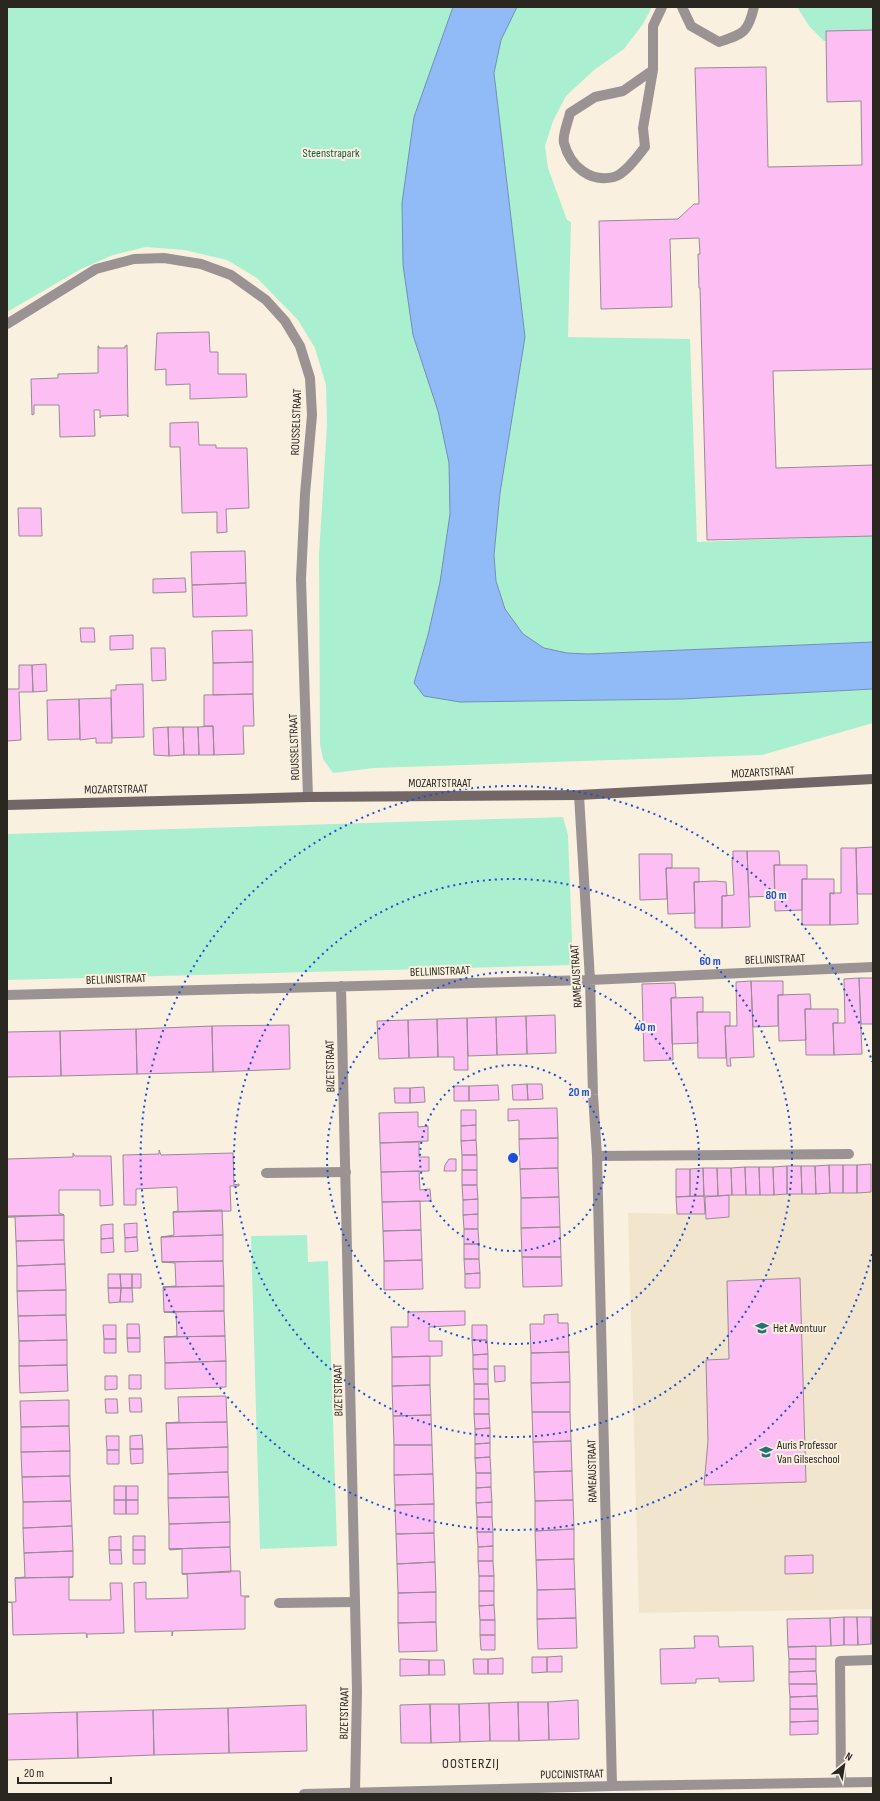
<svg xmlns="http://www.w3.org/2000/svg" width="880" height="1801" font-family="'Sofia Sans Condensed',sans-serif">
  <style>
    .built { fill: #f2e5ce }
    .green { fill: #aaf0d0 }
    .water { fill: #90bbf7; stroke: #718fb7 }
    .building { fill: #fdbff3; stroke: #998a96 }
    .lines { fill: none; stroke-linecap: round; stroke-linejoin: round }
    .lane { stroke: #9b9294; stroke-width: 10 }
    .street { stroke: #9b9294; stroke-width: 10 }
    .secondary { stroke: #726667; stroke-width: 10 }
    .ring { fill: none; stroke: #1d4ed8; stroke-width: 2; stroke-dasharray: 2 4 }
    .labels { text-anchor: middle; stroke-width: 4; stroke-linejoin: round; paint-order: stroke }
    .park-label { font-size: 12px; fill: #1a5b43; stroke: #faf0e0 }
    .street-label { font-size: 12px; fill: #2a2721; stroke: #faf0e0 }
    .poi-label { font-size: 12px; fill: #2a2721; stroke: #faf0e0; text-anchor: start }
    .quarter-label { font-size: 14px; letter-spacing: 1px; fill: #2a2721; stroke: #faf0e0 }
    .centre { fill: #1d4ed8; stroke: #faf0e0; stroke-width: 2 }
    .ring-label { font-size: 12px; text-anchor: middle; font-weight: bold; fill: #1d4ed8; stroke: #faf0e0; stroke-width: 4; stroke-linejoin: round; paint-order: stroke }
  </style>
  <rect width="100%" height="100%" fill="#faf0e0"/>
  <path class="built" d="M 873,1192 L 873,1609 L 639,1613 L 628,1213 L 705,1214 L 706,1219 L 719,1218 L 729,1217 L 729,1195 Z"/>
  <path class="green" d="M 7,7 L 491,7 L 483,702 L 682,699 L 873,689 L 873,723 L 762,755 L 374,768 L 333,773 L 323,759 L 320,744 L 319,555 L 327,424 L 326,385 L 315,348 L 298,320 L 257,278 L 227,260 L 184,250 L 146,247 L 113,255 L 81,269 L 7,312 Z
    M 517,7 L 652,7 L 643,24 L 624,49 L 594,70 L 566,96 L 553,121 L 545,146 L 548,168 L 567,220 L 571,222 L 568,337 L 690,339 L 697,542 L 865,536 L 873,533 L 873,642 L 588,654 L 567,653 L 544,648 L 523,634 L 505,609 L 496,581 L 494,555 L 500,493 L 525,337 L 494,73 L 501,40 Z
    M 797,7 L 873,7 L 873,39 L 824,41 L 809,26 Z
    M 563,817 L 568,835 L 573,965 L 7,980 L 7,834 Z
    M 307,1235 L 308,1262 L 328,1261 L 337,1546 L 260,1549 L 251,1236 Z"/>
  <path class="water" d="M 453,7 L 517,7 L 501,40 L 494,73 L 525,337 L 500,493 L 494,555 L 496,581 L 505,609 L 523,634 L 544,648 L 567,653 L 588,654 L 873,642 L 873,689 L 682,699 L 460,702 L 424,696 L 414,683 L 428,635 L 440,582 L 450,514 L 449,463 L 438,411 L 413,335 L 403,265 L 402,203 L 414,117 Z"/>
  <path class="building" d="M 873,30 L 873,369 L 773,371 L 776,468 L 873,465 L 873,536 L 707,540 L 700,288 L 699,288 L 698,254 L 700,254 L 699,238 L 670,239 L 672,307 L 601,309 L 599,221 L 678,219 L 694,204 L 699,204 L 695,68 L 766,67 L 768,167 L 862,165 L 861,101 L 827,102 L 826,31 Z
    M 209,332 L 210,352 L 218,352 L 218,374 L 246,374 L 247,397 L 190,399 L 190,384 L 166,385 L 166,369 L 155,370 L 157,333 Z
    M 127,345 L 128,417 L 127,415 L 101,416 L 100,418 L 100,410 L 94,410 L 95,436 L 60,437 L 59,405 L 34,405 L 34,414 L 32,415 L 31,379 L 58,378 L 58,374 L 98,373 L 98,346 L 99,346 L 99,348 L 125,348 L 125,346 Z
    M 198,422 L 199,445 L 216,445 L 216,448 L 247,448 L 249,508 L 226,509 L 227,532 L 217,533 L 217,512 L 182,513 L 180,447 L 170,447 L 170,423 Z
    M 18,508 L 41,508 L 42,536 L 19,536 Z
    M 245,551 L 246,583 L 192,585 L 191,552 Z
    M 185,578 L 186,592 L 153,593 L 153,579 Z
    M 246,583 L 247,616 L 193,617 L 192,585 Z
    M 80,628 L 94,628 L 95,642 L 81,642 Z
    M 252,630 L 253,662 L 213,663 L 212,631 Z
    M 133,635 L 133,649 L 110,650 L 110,636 Z
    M 151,648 L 165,648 L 166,680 L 152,681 Z
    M 253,662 L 253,694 L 213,695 L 213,663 Z
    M 46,664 L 47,691 L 33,692 L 32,665 Z
    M 19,665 L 32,665 L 33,692 L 19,692 L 21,740 L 7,741 L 7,689 L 19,689 Z
    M 143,684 L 144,737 L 112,738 L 111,690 L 116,690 L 116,685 Z
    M 253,694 L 254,726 L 243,726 L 244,754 L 214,755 L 213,726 L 204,726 L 204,695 Z
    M 111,698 L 112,743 L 96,743 L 96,738 L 80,740 L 79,699 Z
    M 79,699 L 80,739 L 48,740 L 47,700 Z
    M 213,726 L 214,755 L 199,755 L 198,727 Z
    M 168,727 L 183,727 L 184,755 L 169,756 Z
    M 168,727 L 169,756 L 154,755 L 153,728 Z
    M 183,727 L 198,727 L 199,755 L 184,755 Z
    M 873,847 L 873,894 L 857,894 L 856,848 Z
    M 841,848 L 856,848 L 858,924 L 830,925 L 830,893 L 841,893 Z
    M 733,851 L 747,851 L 750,927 L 722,928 L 722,896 L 734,895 L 732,860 L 733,860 Z
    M 747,851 L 779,851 L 780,865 L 774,865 L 775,896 L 749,897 Z
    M 639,854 L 672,854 L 672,868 L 666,868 L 667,899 L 640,900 Z
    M 774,865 L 807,865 L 807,879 L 802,879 L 802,910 L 775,911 Z
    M 666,868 L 699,868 L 699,882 L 694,882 L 695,913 L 668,914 Z
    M 802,879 L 834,879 L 834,894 L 830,893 L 830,925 L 802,925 Z
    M 715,881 L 726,882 L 727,896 L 722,896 L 722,928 L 695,928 L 694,882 Z
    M 859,978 L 862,1054 L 834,1055 L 833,1023 L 845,1023 L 844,979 Z
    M 859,978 L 873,978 L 873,1024 L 861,1024 Z
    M 751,981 L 754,1057 L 730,1058 L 731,1066 L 727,1066 L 725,1026 L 737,1026 L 736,982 Z
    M 751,981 L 783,981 L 783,995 L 778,995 L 778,1026 L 753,1027 Z
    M 675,983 L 676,997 L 671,998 L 673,1060 L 644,1061 L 642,984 Z
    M 810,994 L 811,1009 L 805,1009 L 806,1040 L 779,1041 L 778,995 Z
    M 703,997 L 703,1012 L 697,1012 L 698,1043 L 672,1044 L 671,998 Z
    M 805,1009 L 838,1009 L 838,1023 L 833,1023 L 834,1055 L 806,1055 Z
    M 697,1012 L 730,1012 L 730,1026 L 725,1026 L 726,1058 L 698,1058 Z
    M 555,1015 L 556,1053 L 527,1054 L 526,1016 Z
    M 526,1016 L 527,1054 L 497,1055 L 496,1017 Z
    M 496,1017 L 497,1055 L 468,1056 L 467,1018 Z
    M 467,1018 L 468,1070 L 454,1070 L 454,1057 L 438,1057 L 437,1019 Z
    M 437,1019 L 438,1057 L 409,1058 L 408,1020 Z
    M 408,1020 L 409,1058 L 379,1059 L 377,1021 Z
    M 289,1025 L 290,1069 L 213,1072 L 212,1026 Z
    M 212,1026 L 213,1072 L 137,1074 L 136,1029 Z
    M 136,1029 L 137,1074 L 61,1076 L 60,1031 Z
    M 60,1031 L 61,1076 L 7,1077 L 7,1032 Z
    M 527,1084 L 528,1100 L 513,1100 L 512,1085 Z
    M 527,1084 L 542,1084 L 543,1099 L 528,1100 Z
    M 498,1085 L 499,1100 L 469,1101 L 469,1086 Z
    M 454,1086 L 469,1086 L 469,1101 L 454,1101 Z
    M 424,1087 L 425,1102 L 410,1103 L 410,1088 Z
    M 394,1088 L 410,1088 L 410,1103 L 395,1103 Z
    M 557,1108 L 558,1138 L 519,1139 L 519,1120 L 508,1121 L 508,1109 Z
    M 461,1110 L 476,1110 L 476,1125 L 461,1126 Z
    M 418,1112 L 418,1127 L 428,1126 L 428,1141 L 380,1143 L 379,1113 Z
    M 476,1125 L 476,1140 L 461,1141 L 461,1126 Z
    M 558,1138 L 558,1168 L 520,1169 L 519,1139 Z
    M 476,1140 L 477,1155 L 462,1155 L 461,1141 Z
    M 419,1142 L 419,1157 L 429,1157 L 429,1171 L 381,1172 L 380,1143 Z
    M 159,1150 L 161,1155 L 233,1153 L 234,1185 L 239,1184 L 239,1186 L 230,1186 L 231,1211 L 173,1212 L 178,1211 L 177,1187 L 136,1189 L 136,1205 L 124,1205 L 123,1155 L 159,1154 Z
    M 73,1153 L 75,1156 L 111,1156 L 113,1205 L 100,1206 L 100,1190 L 59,1190 L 59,1213 L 64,1215 L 7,1216 L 7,1159 L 73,1157 Z
    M 462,1155 L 477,1155 L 477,1170 L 462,1170 Z
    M 449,1159 L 456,1159 L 456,1171 L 444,1171 L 445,1165 Z
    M 871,1164 L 871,1192 L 857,1193 L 857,1165 Z
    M 829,1165 L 843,1165 L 843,1193 L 830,1193 Z
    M 829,1165 L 830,1193 L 816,1194 L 815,1166 Z
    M 843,1165 L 857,1165 L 857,1193 L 843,1193 Z
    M 787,1166 L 801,1166 L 802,1194 L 787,1194 Z
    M 787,1166 L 787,1194 L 774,1195 L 773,1167 Z
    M 801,1166 L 815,1166 L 816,1194 L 802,1194 Z
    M 745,1167 L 759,1167 L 760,1195 L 746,1195 Z
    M 745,1167 L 746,1195 L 732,1195 L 731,1168 Z
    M 759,1167 L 773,1167 L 774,1195 L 760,1195 Z
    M 558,1168 L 559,1197 L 521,1198 L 520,1169 Z
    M 703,1168 L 704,1196 L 690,1196 L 690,1169 Z
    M 703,1168 L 717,1168 L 718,1196 L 704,1196 Z
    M 717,1168 L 731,1168 L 732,1195 L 718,1196 Z
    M 676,1169 L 690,1169 L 690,1196 L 676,1197 Z
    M 462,1170 L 477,1170 L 477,1185 L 462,1185 Z
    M 419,1171 L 420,1190 L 430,1189 L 431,1201 L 382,1202 L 381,1172 Z
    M 462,1185 L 477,1185 L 478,1199 L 463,1200 Z
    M 729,1195 L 729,1217 L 706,1219 L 705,1197 Z
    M 704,1196 L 705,1214 L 677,1214 L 676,1197 Z
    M 559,1197 L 560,1227 L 521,1228 L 521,1198 Z
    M 478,1199 L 478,1214 L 463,1215 L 463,1200 Z
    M 420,1201 L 421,1230 L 383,1231 L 382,1202 Z
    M 222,1210 L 223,1235 L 161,1237 L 174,1235 L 173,1212 Z
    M 478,1214 L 478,1229 L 464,1229 L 463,1215 Z
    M 64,1215 L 64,1240 L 16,1241 L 15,1217 L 7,1217 Z
    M 137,1223 L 137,1237 L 125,1238 L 124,1224 Z
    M 113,1224 L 113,1238 L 101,1239 L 101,1225 Z
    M 560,1227 L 561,1257 L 522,1257 L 521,1228 Z
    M 464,1229 L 478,1229 L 479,1244 L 464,1244 Z
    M 421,1230 L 422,1260 L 384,1261 L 383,1231 Z
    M 223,1235 L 223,1261 L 162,1262 L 161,1237 Z
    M 137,1237 L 138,1251 L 125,1252 L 125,1238 Z
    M 113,1238 L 114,1252 L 101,1253 L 101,1239 Z
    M 64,1240 L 65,1264 L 17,1266 L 16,1241 Z
    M 464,1244 L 479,1244 L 479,1259 L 464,1259 Z
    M 522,1257 L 561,1257 L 562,1286 L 523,1287 Z
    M 464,1259 L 479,1259 L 480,1273 L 465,1274 Z
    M 422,1260 L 423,1289 L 384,1290 L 384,1261 Z
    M 223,1261 L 224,1286 L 163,1287 L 176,1286 L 175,1263 L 162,1262 Z
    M 65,1264 L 66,1290 L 17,1291 L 17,1266 Z
    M 480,1273 L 480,1288 L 465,1288 L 465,1274 Z
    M 108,1274 L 120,1274 L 121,1288 L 108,1288 Z
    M 120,1274 L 132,1274 L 132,1288 L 121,1288 Z
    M 132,1274 L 141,1274 L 141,1288 L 132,1288 Z
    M 800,1278 L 806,1482 L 704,1485 L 708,1441 L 706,1360 L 729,1359 L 727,1281 Z
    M 224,1286 L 224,1311 L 164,1312 L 163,1287 Z
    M 108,1288 L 121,1288 L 120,1302 L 109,1303 Z
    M 121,1288 L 132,1288 L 133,1302 L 120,1302 Z
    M 66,1290 L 66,1315 L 18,1316 L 17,1291 Z
    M 224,1311 L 225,1336 L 164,1337 L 177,1336 L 176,1313 L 164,1312 Z
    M 465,1311 L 465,1325 L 429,1327 L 429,1341 L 442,1341 L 442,1356 L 392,1357 L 391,1327 L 408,1327 L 408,1312 Z
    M 558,1314 L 558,1323 L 568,1323 L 569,1352 L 531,1353 L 530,1324 L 544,1324 L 544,1315 Z
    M 66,1315 L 67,1340 L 19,1341 L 18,1316 Z
    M 127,1324 L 139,1324 L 140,1338 L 127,1338 Z
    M 103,1325 L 116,1325 L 116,1339 L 104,1339 Z
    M 472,1325 L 487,1325 L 487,1340 L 472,1340 Z
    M 225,1336 L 226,1361 L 165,1363 L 164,1337 Z
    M 127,1338 L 140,1338 L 140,1352 L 128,1352 Z
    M 104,1339 L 116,1339 L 116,1353 L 104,1353 Z
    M 67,1340 L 67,1365 L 19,1366 L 19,1341 Z
    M 472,1340 L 487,1340 L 488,1354 L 473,1355 Z
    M 569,1352 L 570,1382 L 531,1383 L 531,1353 Z
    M 488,1354 L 488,1369 L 473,1369 L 473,1355 Z
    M 430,1356 L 430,1385 L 392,1386 L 392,1357 Z
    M 226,1361 L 226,1387 L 165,1389 L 165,1363 Z
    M 67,1365 L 68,1391 L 20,1393 L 19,1366 Z
    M 494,1366 L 505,1366 L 505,1381 L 495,1382 Z
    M 473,1369 L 488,1369 L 488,1384 L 474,1384 Z
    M 129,1375 L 141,1375 L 141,1389 L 129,1389 Z
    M 105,1376 L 117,1376 L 117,1389 L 105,1390 Z
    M 570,1382 L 570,1412 L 532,1412 L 531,1383 Z
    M 474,1384 L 488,1384 L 489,1399 L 474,1399 Z
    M 430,1385 L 431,1415 L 393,1416 L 392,1386 Z
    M 226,1396 L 227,1422 L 166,1423 L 179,1422 L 178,1397 Z
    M 129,1398 L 141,1398 L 142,1412 L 130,1412 Z
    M 105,1399 L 117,1399 L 118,1413 L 106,1413 Z
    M 474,1399 L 489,1399 L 489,1414 L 474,1414 Z
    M 69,1400 L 69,1426 L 21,1427 L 20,1401 Z
    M 532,1412 L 570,1412 L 571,1441 L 533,1442 Z
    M 474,1414 L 489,1414 L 490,1428 L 475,1429 Z
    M 431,1415 L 432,1445 L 394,1445 L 393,1416 Z
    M 227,1422 L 228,1447 L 167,1449 L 166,1423 Z
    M 69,1426 L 70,1451 L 21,1452 L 21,1427 Z
    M 490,1428 L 490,1443 L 475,1444 L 475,1429 Z
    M 142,1435 L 143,1449 L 130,1449 L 130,1436 Z
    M 106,1436 L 119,1436 L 119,1450 L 107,1450 Z
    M 571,1441 L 572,1471 L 534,1472 L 533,1442 Z
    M 490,1443 L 490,1457 L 475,1458 L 475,1444 Z
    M 394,1445 L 432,1445 L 433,1474 L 394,1475 Z
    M 228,1447 L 228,1472 L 168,1474 L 167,1449 Z
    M 130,1449 L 143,1449 L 143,1463 L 131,1464 Z
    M 107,1450 L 119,1450 L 119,1464 L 107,1464 Z
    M 70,1451 L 70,1476 L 22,1477 L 21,1452 Z
    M 490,1457 L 491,1473 L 476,1473 L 475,1458 Z
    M 572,1471 L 573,1500 L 535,1501 L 534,1472 Z
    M 228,1472 L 229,1497 L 168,1498 L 168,1474 Z
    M 476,1473 L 491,1473 L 491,1487 L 476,1488 Z
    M 433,1474 L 434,1504 L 395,1505 L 394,1475 Z
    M 70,1476 L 71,1501 L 23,1502 L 22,1477 Z
    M 114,1486 L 126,1486 L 126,1500 L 114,1500 Z
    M 126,1486 L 138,1486 L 138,1500 L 126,1500 Z
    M 491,1487 L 492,1502 L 476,1503 L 476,1488 Z
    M 229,1497 L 230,1522 L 169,1524 L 168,1498 Z
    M 114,1500 L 126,1500 L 126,1514 L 114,1514 Z
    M 126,1500 L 138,1500 L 138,1514 L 126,1514 Z
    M 573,1500 L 574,1529 L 535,1531 L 535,1501 Z
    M 71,1501 L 72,1526 L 23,1528 L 23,1502 Z
    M 492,1502 L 492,1517 L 477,1517 L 476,1503 Z
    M 434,1504 L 434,1533 L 396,1534 L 395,1505 Z
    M 477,1517 L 492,1517 L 493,1532 L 477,1532 Z
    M 230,1522 L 230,1547 L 169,1549 L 169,1524 Z
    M 72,1526 L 73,1551 L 24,1553 L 23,1528 Z
    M 574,1529 L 574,1559 L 536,1560 L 535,1531 Z
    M 477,1532 L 493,1532 L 493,1546 L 478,1547 Z
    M 434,1533 L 435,1562 L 397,1564 L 396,1534 Z
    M 121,1536 L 121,1550 L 109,1550 L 109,1537 Z
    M 133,1536 L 145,1536 L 145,1550 L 133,1550 Z
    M 493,1546 L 493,1561 L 478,1561 L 478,1547 Z
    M 230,1547 L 231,1572 L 182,1574 L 182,1549 L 170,1550 L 169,1549 Z
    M 109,1550 L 121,1550 L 122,1564 L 110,1564 Z
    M 133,1550 L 145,1550 L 145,1564 L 133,1564 Z
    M 73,1551 L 73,1577 L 15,1578 L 25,1577 L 24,1553 Z
    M 813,1555 L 813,1573 L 785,1574 L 785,1556 Z
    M 574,1559 L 575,1589 L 537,1590 L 536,1560 Z
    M 478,1561 L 493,1561 L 494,1576 L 479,1576 Z
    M 435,1562 L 436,1592 L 398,1593 L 397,1564 Z
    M 231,1571 L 240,1571 L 241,1596 L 249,1596 L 249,1597 L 245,1597 L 245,1629 L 173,1631 L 172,1636 L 172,1631 L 135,1632 L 134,1583 L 146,1582 L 146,1599 L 188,1598 L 187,1574 L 182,1574 Z
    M 479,1576 L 494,1576 L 494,1591 L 479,1591 Z
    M 73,1577 L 69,1578 L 69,1600 L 111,1600 L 110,1583 L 122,1583 L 124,1633 L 87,1634 L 87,1638 L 86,1633 L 13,1635 L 12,1603 L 8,1602 L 16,1602 L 15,1578 Z
    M 575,1589 L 576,1618 L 537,1619 L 537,1590 Z
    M 479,1591 L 494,1591 L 494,1605 L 479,1606 Z
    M 436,1592 L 436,1622 L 398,1623 L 398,1593 Z
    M 494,1605 L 495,1620 L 480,1620 L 479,1606 Z
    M 844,1617 L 857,1617 L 858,1645 L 844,1645 Z
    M 844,1617 L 844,1645 L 831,1646 L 830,1618 Z
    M 857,1617 L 871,1617 L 871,1644 L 858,1645 Z
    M 871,1617 L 873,1617 L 873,1644 L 871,1644 Z
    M 576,1618 L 577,1648 L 538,1649 L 537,1619 Z
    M 830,1618 L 831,1646 L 788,1647 L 787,1619 Z
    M 480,1620 L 495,1620 L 495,1635 L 480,1635 Z
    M 436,1622 L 437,1651 L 399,1652 L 398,1623 Z
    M 480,1635 L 495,1635 L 495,1650 L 481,1650 Z
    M 694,1636 L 718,1636 L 719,1647 L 753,1646 L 754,1681 L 719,1682 L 719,1678 L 696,1679 L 696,1683 L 661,1684 L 660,1649 L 695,1648 Z
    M 816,1646 L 816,1659 L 789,1659 L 788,1647 Z
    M 562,1656 L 562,1672 L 547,1672 L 547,1657 Z
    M 532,1657 L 547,1657 L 547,1672 L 532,1673 Z
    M 503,1658 L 503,1674 L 488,1674 L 488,1659 Z
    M 400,1659 L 429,1660 L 429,1675 L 400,1676 Z
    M 473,1659 L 488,1659 L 488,1674 L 474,1674 Z
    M 789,1659 L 816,1659 L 816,1671 L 789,1672 Z
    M 429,1660 L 444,1660 L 445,1675 L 429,1675 Z
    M 816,1671 L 817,1684 L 789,1684 L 789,1672 Z
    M 789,1684 L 817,1684 L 817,1696 L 790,1697 Z
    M 817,1696 L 818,1709 L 790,1709 L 790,1697 Z
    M 578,1700 L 579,1739 L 549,1740 L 548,1702 Z
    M 518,1702 L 548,1702 L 549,1740 L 519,1741 Z
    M 518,1702 L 519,1741 L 490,1741 L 489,1703 Z
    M 489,1703 L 490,1741 L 460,1742 L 459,1704 Z
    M 430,1704 L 459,1704 L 460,1742 L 431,1743 Z
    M 430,1704 L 431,1743 L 401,1743 L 400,1705 Z
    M 306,1705 L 307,1751 L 229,1753 L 228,1708 Z
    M 228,1708 L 229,1753 L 154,1755 L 153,1710 Z
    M 790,1709 L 818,1709 L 818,1721 L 790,1722 Z
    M 153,1710 L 154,1755 L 78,1758 L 77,1712 Z
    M 77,1712 L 78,1758 L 7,1760 L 7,1714 Z
    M 818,1721 L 818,1734 L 790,1735 L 790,1722 Z"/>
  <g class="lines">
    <path class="lane" d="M 682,7 L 691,26 L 719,42 C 743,34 748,33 754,7
      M 653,70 L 623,91 L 595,97 L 570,113 C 568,122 562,136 564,143 C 570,166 590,183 614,177 C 625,174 638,156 645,147 L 643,128 L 653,70 L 653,26 L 662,7
      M 597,1156 L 849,1154
      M 266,1173 L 346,1172
      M 279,1603 L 355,1602
      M 841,1782 L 840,1661 L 873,1660"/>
    <path class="street" d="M 7,324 L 96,269 L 134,259 L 164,258 L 201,264 L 231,275 L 266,300 L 285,321 L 300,346 L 310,378 L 312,415 L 305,494 L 301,579 L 308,797
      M 579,795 L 590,980 L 593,1095 L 597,1156 L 612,1786
      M 341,986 L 357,1691 L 355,1792
      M 7,995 L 590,980 L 873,967
      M 304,1794 L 612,1786 L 873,1782"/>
    <path class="secondary" d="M 7,805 L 308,797 L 579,795 L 873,779"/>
  </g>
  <g class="ring">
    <circle cx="513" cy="1158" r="93"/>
    <circle cx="513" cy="1158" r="186"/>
    <circle cx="513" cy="1158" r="279"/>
    <path d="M872 1254A372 372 0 1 1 872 1062"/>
  </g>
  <defs>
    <g id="school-bare" transform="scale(1.08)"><path d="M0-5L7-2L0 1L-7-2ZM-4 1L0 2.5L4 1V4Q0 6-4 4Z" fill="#267079" stroke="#faf0e0" stroke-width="2.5" paint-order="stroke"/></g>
  </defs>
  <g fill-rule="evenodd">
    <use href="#school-bare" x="762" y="1328"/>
    <use href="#school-bare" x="766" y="1452"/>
  </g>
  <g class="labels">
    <g class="park-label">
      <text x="331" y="157">Steenstrapark</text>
    </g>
    <g class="street-label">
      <text transform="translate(296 422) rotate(-88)" y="4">ROUSSELSTRAAT</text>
      <text transform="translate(294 747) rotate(-92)" y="4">ROUSSELSTRAAT</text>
      <text transform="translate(763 772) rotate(-3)" y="4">MOZARTSTRAAT</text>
      <text x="440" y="787">MOZARTSTRAAT</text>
      <text transform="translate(116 789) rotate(-1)" y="4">MOZARTSTRAAT</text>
      <text transform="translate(775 959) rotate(-2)" y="4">BELLINISTRAAT</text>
      <text transform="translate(440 971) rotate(-2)" y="4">BELLINISTRAAT</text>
      <text transform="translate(576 976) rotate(-93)" y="4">RAMEAUSTRAAT</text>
      <text transform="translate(116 979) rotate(-2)" y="4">BELLINISTRAAT</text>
      <text transform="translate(330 1066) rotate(-91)" y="4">BIZETSTRAAT</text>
      <text transform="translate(338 1390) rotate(-91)" y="4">BIZETSTRAAT</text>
      <text transform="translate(592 1471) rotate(-91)" y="4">RAMEAUSTRAAT</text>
      <text transform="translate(344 1713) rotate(-89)" y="4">BIZETSTRAAT</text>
      <text transform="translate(572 1774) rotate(-1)" y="4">PUCCINISTRAAT</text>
    </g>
    <g class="poi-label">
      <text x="773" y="1332">Het Avontuur</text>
      <text x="777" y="1449">Auris Professor<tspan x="777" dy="14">Van Gilseschool</tspan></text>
    </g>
    <g class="quarter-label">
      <text x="471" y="1768">OOSTERZIJ</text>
    </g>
  </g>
  <circle cx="513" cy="1158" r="6" class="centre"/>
  <g class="ring-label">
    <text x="776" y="899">80 m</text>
    <text x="710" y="965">60 m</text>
    <text x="645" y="1031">40 m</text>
    <text x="579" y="1096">20 m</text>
  </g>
  <rect width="880" height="1801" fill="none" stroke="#2a2721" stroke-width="16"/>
  <g transform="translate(844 1765) rotate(30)" stroke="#faf0e0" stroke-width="3" paint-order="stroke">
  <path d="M0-3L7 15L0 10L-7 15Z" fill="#2a2721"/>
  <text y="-6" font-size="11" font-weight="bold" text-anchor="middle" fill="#2a2721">N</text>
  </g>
  <path d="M18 1777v6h93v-6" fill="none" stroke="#2a2721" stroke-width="2"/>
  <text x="24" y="1777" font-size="12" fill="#2a2721" stroke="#faf0e0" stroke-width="3" paint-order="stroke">20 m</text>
</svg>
